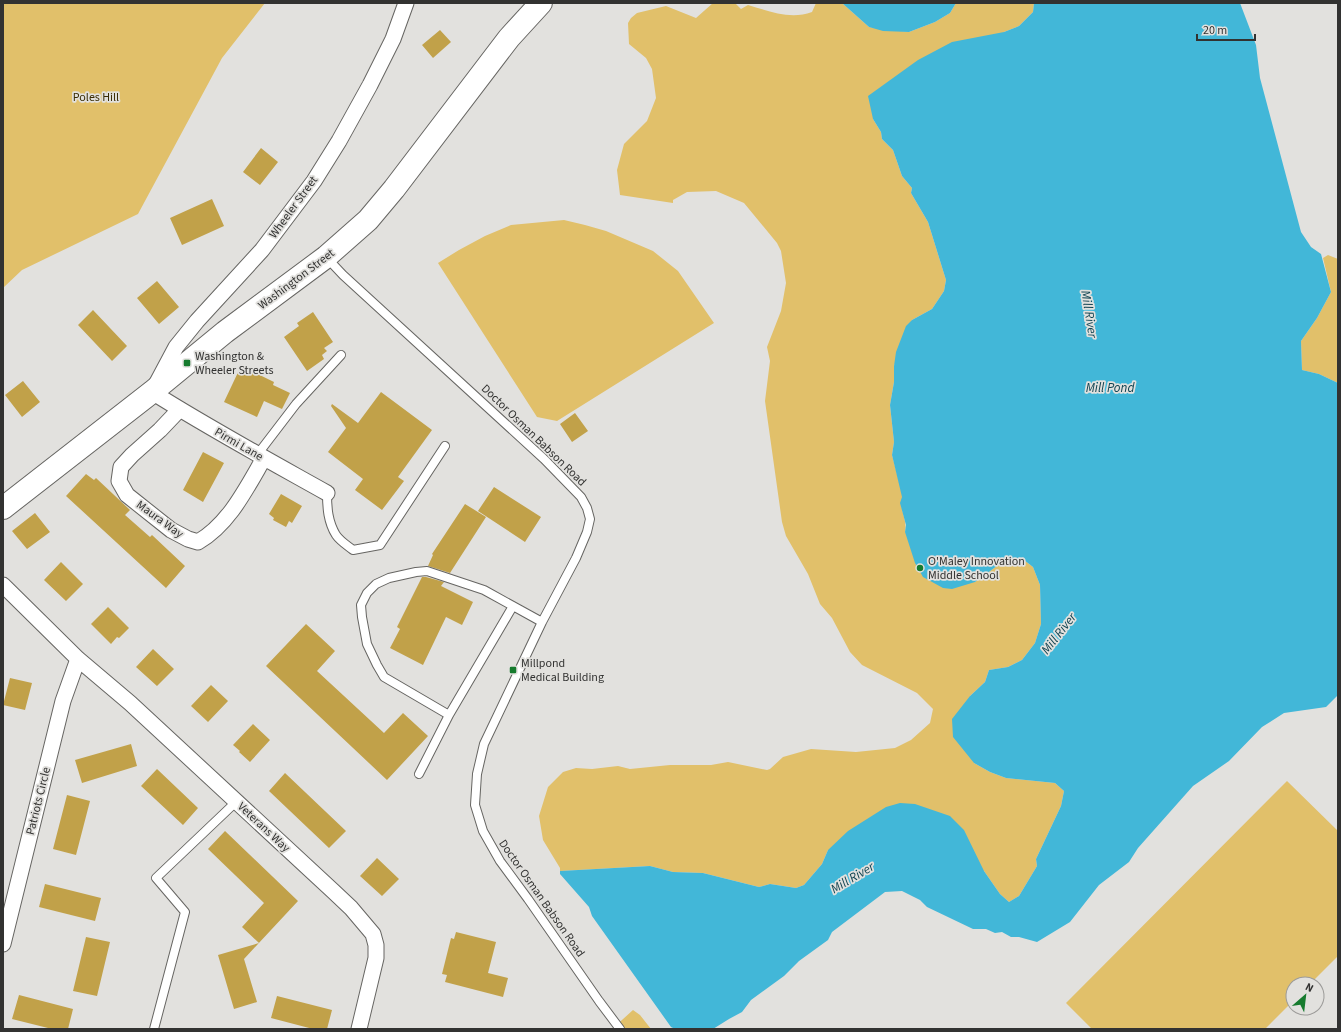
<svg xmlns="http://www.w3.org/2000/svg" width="1341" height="1032" font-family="'Source Sans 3',sans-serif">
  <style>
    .green { fill: #e1c06a }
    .water { fill: #42b7d8 }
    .building { fill: #c1a149 }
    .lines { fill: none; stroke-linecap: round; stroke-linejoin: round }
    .lane-casing { stroke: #666562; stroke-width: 10 }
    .street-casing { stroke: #666562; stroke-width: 17 }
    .secondary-casing { stroke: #666562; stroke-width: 24 }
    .lane { stroke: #fff; stroke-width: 8 }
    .street { stroke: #fff; stroke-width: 15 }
    .secondary { stroke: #fff; stroke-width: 22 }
    .poi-dot { fill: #167b2e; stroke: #e2e1de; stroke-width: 1.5 }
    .labels { text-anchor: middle; stroke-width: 3.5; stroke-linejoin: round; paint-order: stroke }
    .park-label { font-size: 12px; fill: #3a2d05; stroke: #e2e1de }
    .street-label { font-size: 12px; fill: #323231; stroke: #e2e1de }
    .poi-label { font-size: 12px; fill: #323231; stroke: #e2e1de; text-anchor: start }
    .water-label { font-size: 13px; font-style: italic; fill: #114452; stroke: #e2e1de }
  </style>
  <rect width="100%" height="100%" fill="#e2e1de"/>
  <path class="green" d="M 3,3 L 265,3 L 222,58 L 138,214 L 22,270 L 3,288 Z
    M 713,3 L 735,3 L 741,9 L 748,5 C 769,11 790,20 812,12 L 816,3 L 842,3 L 869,27 L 909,32 L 935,22 L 950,13 L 956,3 L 1034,3 L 1033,12 L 1019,26 L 1004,32 L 873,119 L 881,132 L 882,139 L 893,150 L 902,176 L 912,188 L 911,193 L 928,222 L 946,280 L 944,291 L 932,309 L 912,320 L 894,366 L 894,382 L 890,405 L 894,442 L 892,455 L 903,497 C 898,509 908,519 905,532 L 975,582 L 1001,563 L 1024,560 L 1033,567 L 1040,585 L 1041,624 L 1035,643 L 1022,660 L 1008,667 L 989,670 L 985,682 L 970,696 L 974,763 L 990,772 L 1006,778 L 1055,783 L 1064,791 L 1061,806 L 1036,859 L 1037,866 L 1019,896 L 1009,902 L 1000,894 L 984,871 L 828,850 L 822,864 L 804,885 L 796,888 L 770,884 L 759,887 L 703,873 L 673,872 L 650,866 L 560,871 L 560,868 L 543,840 L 539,816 L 548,787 L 563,772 L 576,768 L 592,769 L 618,766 L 630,769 L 670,765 L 711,765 L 728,762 L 767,770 L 770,769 L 783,757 L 811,749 L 856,752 L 895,748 L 911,740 L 930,723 L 933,709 L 917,693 L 862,665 L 850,652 L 832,618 L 820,604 L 808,574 L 786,536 L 782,522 L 765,401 L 770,361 L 767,347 L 781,311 L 786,283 L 781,251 L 777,243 L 744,203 L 716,191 L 687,192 L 673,200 L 673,203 L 620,195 L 617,170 L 624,144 L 647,121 L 656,98 L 652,69 L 646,58 L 629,44 L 628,23 L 631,18 L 637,13 L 666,6 L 696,18 Z
    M 564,220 L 585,225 L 606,231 L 653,251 L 678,271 L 714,323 L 557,421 L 537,417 L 438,263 L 459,250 L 485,236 L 511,225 Z
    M 1328,255 L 1338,259 L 1338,383 L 1319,374 L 1302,370 L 1301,341 L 1317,318 L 1331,292 L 1323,258 Z
    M 1287,781 L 1338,831 L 1338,956 L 1310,984 L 1293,984 L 1293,1001 L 1265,1029 L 1092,1029 L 1066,1003 Z
    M 633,1010 L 640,1015 L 651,1029 L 612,1029 Z"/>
  <path class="water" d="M 842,3 L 956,3 L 950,13 L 935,22 L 909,32 L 883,31 L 869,27 Z
    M 1034,3 L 1240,3 L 1256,45 L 1260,78 L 1301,232 L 1311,247 L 1321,254 L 1331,292 L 1317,318 L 1301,341 L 1302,370 L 1319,374 L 1338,383 L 1338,695 L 1326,707 L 1284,713 L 1262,727 L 1229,761 L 1193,786 L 1138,848 L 1129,862 L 1099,885 L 1070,922 L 1037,942 L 1019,937 L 1011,937 L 1002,932 L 995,933 L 986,929 L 973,929 L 927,907 L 920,900 L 902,891 L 885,892 L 832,932 L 828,940 L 799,961 L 784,976 L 751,1000 L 742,1012 L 729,1019 L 713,1029 L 675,1029 L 671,1027 L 592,916 L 589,907 L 560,874 L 560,871 L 650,866 L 673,872 L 703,873 L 759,887 L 770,884 L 796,888 L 804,885 L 822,864 L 828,850 L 848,831 L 886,807 L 900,803 L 915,804 L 950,816 L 964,830 L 984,871 L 1000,894 L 1009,902 L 1019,896 L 1037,866 L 1036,859 L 1061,806 L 1064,791 L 1055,783 L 1006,778 L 990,772 L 974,763 L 953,737 L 952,719 L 970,696 L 985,682 L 989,670 L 1008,667 L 1022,660 L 1035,643 L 1041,624 L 1040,585 L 1033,567 L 1024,560 L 1001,563 L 975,582 L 952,589 L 943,588 L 923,577 L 915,563 L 905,532 L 906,525 L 900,503 L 902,497 L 892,455 L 894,442 L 890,405 L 894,382 L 894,366 L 896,352 L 906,326 L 912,320 L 932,309 L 944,291 L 946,280 L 928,222 L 911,193 L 912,188 L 902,176 L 893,150 L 882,139 L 881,132 L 873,119 L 868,96 L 918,60 L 952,42 L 1004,32 L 1019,26 L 1033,12 Z"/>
  <path class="building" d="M 440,30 L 451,42 L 433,58 L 422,45 Z
    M 261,148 L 278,162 L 260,185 L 243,172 Z
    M 212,199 L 224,226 L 182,245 L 170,218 Z
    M 157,281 L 179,307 L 159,324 L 137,298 Z
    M 93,310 L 127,346 L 112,361 L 78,325 Z
    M 313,312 L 333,342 L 324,348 L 327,351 L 322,355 L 324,359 L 307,371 L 284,337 L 299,326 L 297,323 Z
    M 241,366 L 274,382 L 273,385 L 290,393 L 282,409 L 264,401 L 257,417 L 224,402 Z
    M 23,381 L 40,402 L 22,417 L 5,395 Z
    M 381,392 L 432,430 L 398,477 L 404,481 L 382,510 L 355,490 L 363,479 L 328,452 L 346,428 L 331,406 L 332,404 L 358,423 Z
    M 575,413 L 588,431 L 572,442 L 560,424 Z
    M 203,452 L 224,463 L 203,502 L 183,490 Z
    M 86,474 L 94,480 L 96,478 L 130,510 L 125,515 L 150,537 L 152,535 L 185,566 L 166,588 L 66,496 Z
    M 494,487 L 541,517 L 525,542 L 478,511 Z
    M 281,494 L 302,506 L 292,523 L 289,521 L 286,527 L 273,520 L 274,518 L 269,514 Z
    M 465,504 L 486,517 L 450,573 L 428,566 L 433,555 L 432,554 Z
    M 35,513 L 50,532 L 27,549 L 12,531 Z
    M 61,562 L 83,584 L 66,601 L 44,580 Z
    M 422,577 L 426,577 L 444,582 L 441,586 L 473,602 L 462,625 L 446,617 L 423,665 L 390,648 L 400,629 L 397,627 Z
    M 108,607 L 129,628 L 119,638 L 117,637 L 111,644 L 91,624 Z
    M 306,624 L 335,651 L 317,671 L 384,733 L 403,713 L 428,736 L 387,780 L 266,666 Z
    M 153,649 L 174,669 L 157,686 L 136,667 Z
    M 10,678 L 32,683 L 25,710 L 3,705 Z
    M 211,685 L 228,701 L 208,722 L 191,706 Z
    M 253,724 L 270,740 L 250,762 L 239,752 L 240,751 L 233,745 Z
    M 131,744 L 137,766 L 82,783 L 75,760 Z
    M 157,769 L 198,808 L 183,825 L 141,786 Z
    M 285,773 L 346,831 L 329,848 L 269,791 Z
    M 67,795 L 90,801 L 76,855 L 53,849 Z
    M 225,831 L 298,901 L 244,959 L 257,1002 L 234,1009 L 218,955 L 259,943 L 242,927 L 264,903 L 208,849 Z
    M 377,858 L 399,879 L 382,896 L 360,876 Z
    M 45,884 L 101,898 L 95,921 L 39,907 Z
    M 456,932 L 496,942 L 488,973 L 508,978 L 503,997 L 445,982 L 447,975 L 442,974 L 451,938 L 454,939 Z
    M 86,937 L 110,942 L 97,996 L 73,991 Z
    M 19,995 L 73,1009 L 68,1029 L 52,1029 L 12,1019 Z
    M 277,996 L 332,1010 L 327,1029 L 313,1029 L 271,1018 Z"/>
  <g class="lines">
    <g class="lane-casing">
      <path id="lane" d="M 326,257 L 343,275 L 544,459 L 581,497 L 587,508 L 590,519 L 587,532 L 576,558 L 542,622 L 484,744 L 477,774 L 475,805 L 483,831 L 500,861 L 528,899 L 599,1001 L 620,1029
        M 257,455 L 296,404 L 341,355
        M 327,493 C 327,508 328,522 336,535 C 340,541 348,546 353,550 L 380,545 L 445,446
        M 449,715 L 384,677 L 377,665 L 367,644 L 362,617 L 361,605 L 367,593 L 376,584 L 389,578 L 416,572 L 427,571 L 484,590 L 542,622
        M 419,774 L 449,715 L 513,606
        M 154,1029 L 185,912 L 156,878 L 237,801"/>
    </g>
    <g class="street-casing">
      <path id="street" d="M 179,410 L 160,430 L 132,455 L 121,467 L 119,481 L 127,495 L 171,530 L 188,539 L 198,542 C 229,524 246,489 264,458
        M 327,493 C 268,460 209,428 152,392 L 176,347 L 197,321 L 262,250 L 314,181 L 339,141 L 370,85 L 393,39 L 406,3
        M 3,585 L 78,659 L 130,703 L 333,891 L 351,908 L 373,934 L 376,945 L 376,958 L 359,1029
        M 3,944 L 63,701 L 78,659"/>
    </g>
    <g class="secondary-casing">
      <path id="secondary" d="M 3,508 L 152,392 L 225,332 L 326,257 L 368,220 L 394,189 L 509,38 L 541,3"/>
    </g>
    <use href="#lane" class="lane"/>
    <use href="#street" class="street"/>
    <use href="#secondary" class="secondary"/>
  </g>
  <g class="poi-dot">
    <rect x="183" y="359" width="8" height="8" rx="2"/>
    <circle cx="920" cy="568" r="4"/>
    <rect x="509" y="666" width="8" height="8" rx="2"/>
  </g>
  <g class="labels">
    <g class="park-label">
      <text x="96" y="101">Poles Hill</text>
    </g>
    <g class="street-label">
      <text transform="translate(293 207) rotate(-54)" y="4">Wheeler Street</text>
      <text transform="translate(296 279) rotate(-37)" y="4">Washington Street</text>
      <text transform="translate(534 435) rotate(44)" y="4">Doctor Osman Babson Road</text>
      <text transform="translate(239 444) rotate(30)" y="4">Pirmi Lane</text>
      <text transform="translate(160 519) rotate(36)" y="4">Maura Way</text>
      <text transform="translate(38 801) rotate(-76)" y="4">Patriots Circle</text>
      <text transform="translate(264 827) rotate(43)" y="4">Veterans Way</text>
      <text transform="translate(542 898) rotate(55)" y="4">Doctor Osman Babson Road</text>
    </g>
    <g class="poi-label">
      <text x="195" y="360">Washington &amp;<tspan x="195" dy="14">Wheeler Streets</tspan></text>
      <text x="928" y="565">O'Maley Innovation<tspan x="928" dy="14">Middle School</tspan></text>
      <text x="521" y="667">Millpond<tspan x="521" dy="14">Medical Building</tspan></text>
    </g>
    <g class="water-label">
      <text transform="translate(1090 314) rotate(81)" y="5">Mill River</text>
      <text x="1110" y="392">Mill Pond</text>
      <text transform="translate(1058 633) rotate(-52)" y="5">Mill River</text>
      <text transform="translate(852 877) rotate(-31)" y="5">Mill River</text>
    </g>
  </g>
  <rect width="1341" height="1032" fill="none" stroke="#323231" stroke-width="8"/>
  <g transform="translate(1305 996) rotate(28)"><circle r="19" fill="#e2e1de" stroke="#9c9b99"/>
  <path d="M0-3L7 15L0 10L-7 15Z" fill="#167b2e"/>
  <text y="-6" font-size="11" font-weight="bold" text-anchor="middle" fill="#323231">N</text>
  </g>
  <path d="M1197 34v6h58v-6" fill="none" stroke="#323231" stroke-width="2"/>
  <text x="1203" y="34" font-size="12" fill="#323231" stroke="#e2e1de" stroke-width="3" paint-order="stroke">20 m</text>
</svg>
